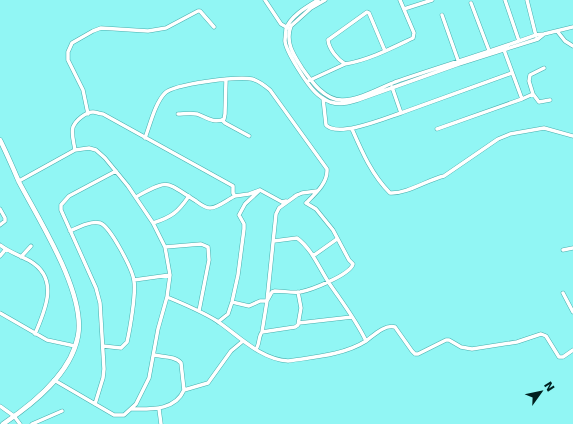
<svg xmlns="http://www.w3.org/2000/svg" width="573" height="424" font-family="'DejaVu Sans',sans-serif">
  <style>
    .lines { fill: none; stroke-linecap: round; stroke-linejoin: round }
    .street-casing { stroke: #47afae; stroke-width: 4.5 }
    .secondary-casing { stroke: #47afae; stroke-width: 5.5 }
    .street { stroke: #fff; stroke-width: 3.5 }
    .secondary { stroke: #fff; stroke-width: 4.5 }
  </style>
  <rect width="100%" height="100%" fill="#91f6f4"/>
  <g class="lines">
    <g class="street-casing">
      <path id="street" d="M 265,0 L 281,24 L 288,28
        M 318,0 C 308,6 290,16 286,29 C 286,32 285,38 285,41 C 286,52 307,84 315,92 C 319,96 325,100 330,102 C 340,105 348,103 358,100 L 459,64 L 538,39 L 543,35
        M 325,0 L 311,8 L 291,26 C 285,42 293,54 302,68 C 311,81 325,101 343,100 C 359,100 380,88 395,82 C 442,66 489,52 536,35 L 544,34 L 573,27
        M 505,0 L 519,41
        M 527,0 L 536,36
        M 471,3 L 490,53
        M 404,9 L 432,0
        M 442,15 L 459,63
        M 557,31 L 565,41 L 573,46
        M 385,51 L 369,13 L 367,12 L 328,40 C 329,49 337,59 345,64 C 369,60 392,48 413,38 L 414,33 L 400,0
        M 308,81 L 345,64
        M 533,94 L 539,102 L 550,100
        M 323,98 L 326,125 C 338,138 386,118 401,113 L 392,87
        M 522,99 L 533,94 L 529,81 L 530,75 L 544,68
        M 401,113 L 512,73
        M 88,114 L 83,90 L 68,60 L 68,52 L 72,43 L 93,31 L 101,28 L 148,31 L 166,28 L 198,11 L 200,11 L 214,27
        M 178,114 C 183,114 191,113 197,114 C 206,117 214,124 224,119 L 225,114 L 226,80
        M 222,120 L 225,123 L 249,136
        M 352,129 C 362,152 372,175 390,193 C 407,194 427,180 444,176 L 498,139 L 510,134 L 544,128 L 573,136
        M 437,129 L 522,99 L 504,50
        M 145,138 C 150,125 155,103 165,93 C 174,84 238,76 252,79 C 259,81 264,85 270,90 L 327,169 C 328,183 315,194 306,203
        M 75,150 C 74,143 71,134 73,127 C 76,120 86,112 93,112 C 96,112 100,114 103,114 L 233,186 L 233,193 L 235,196 C 228,199 218,208 210,208 C 205,208 200,204 196,201 C 165,182 170,178 136,197
        M 19,181 L 75,150 L 89,148 L 96,150 L 105,158 L 128,186 L 153,223 L 165,247 L 170,275 L 167,297 L 158,329 L 149,378 L 136,404 L 124,415 L 114,415 L 54,380
        M 235,196 L 249,194 L 260,190 L 282,202 L 286,201
        M 295,196 L 302,193 L 317,191
        M 0,209 L 5,218 L 5,221 L 0,225
        M 153,223 C 172,217 178,212 189,196
        M 70,231 C 79,227 90,221 100,223 C 110,226 133,270 134,281 C 136,294 130,329 127,342 L 121,348 L 103,346
        M 0,245 C 9,252 21,256 30,261 C 60,279 45,310 35,334
        M 165,247 L 201,244 L 208,247 L 209,260 L 199,311
        M 563,250 L 573,248
        M 0,256 L 6,249
        M 313,256 L 337,239
        M 21,257 L 31,246
        M 134,280 L 170,275
        M 563,293 L 573,312
        M 167,297 C 184,304 201,311 217,321 C 239,336 260,359 288,361 C 314,357 344,355 366,341 C 356,320 342,302 329,283 C 319,268 312,249 297,238 L 274,241
        M 232,302 L 249,306 L 260,301 L 267,301 L 272,292 L 275,291 C 283,291 292,293 300,292 C 311,290 350,275 353,264 L 349,260 L 333,230 L 316,209 L 306,203 L 307,202
        M 0,313 L 47,340 L 75,346
        M 218,322 L 228,314 L 232,302 L 238,275 L 244,229 L 244,224 L 239,215 L 245,204 L 260,190
        M 299,323 L 352,317
        M 262,332 L 267,301 L 276,214 L 279,208 L 297,195
        M 366,341 C 374,335 385,324 395,327 L 412,351 L 415,354 L 418,354 L 446,340 L 449,340 L 461,347 L 472,349 L 517,342 L 541,334 L 546,336 L 559,357 L 563,357 L 573,350
        M 256,349 C 260,344 258,337 262,332 L 295,327 L 298,325 L 301,308 L 298,292
        M 184,390 L 208,383 L 231,351 L 243,341
        M 95,404 L 103,378 L 104,369 L 100,303 L 96,288 L 61,210 L 61,205 L 69,196 L 116,171
        M 0,406 L 14,416 L 20,424
        M 132,409 C 150,409 175,411 184,390 L 181,363 C 175,356 163,357 154,355
        M 159,409 L 161,424
        M 32,424 L 62,411"/>
    </g>
    <g class="secondary-casing">
      <path id="secondary" d="M 0,140 C 7,154 13,168 19,182 C 39,220 86,293 78,336 C 71,374 33,404 3,424"/>
    </g>
    <use href="#street" class="street"/>
    <use href="#secondary" class="secondary"/>
  </g>
  <g transform="translate(541 392) rotate(57)" stroke="#91f6f4" stroke-width="3" paint-order="stroke">
  <path d="M0-3L7 15L0 10L-7 15Z" fill="#00201f"/>
  <text y="-6" font-size="11" font-weight="bold" text-anchor="middle" fill="#00201f">N</text>
  </g>
</svg>
